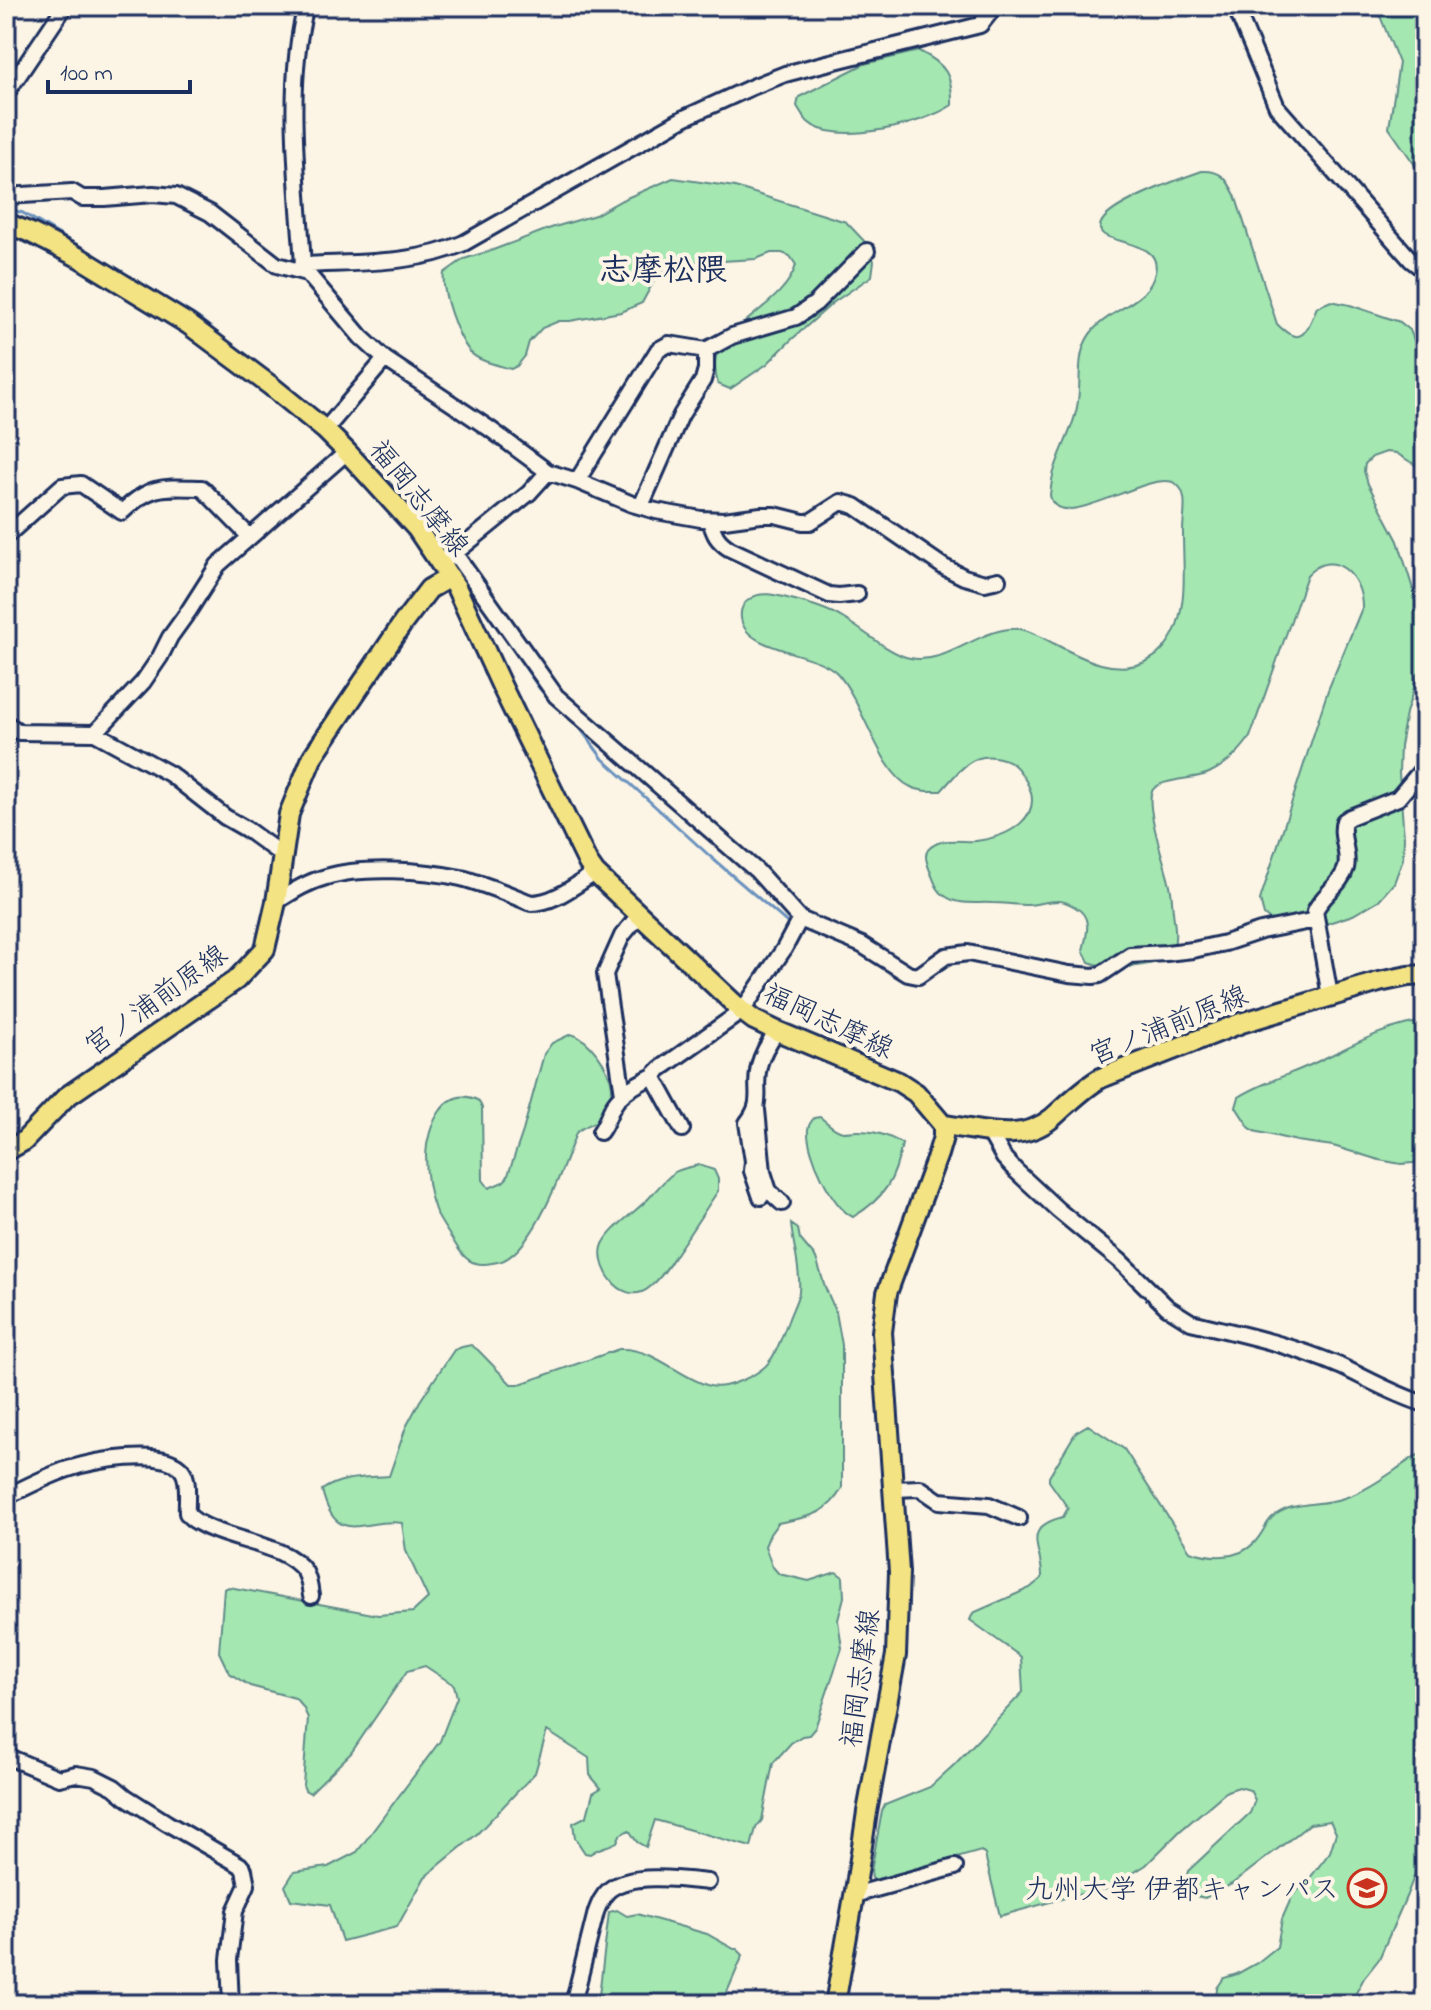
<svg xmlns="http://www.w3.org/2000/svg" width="1431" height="2010" font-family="'Indie Flower','Klee One',sans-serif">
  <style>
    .green { fill: #a4e7b1; stroke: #608b88; stroke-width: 2 }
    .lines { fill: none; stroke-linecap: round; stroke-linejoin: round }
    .stream { stroke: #6b92bf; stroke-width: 3 }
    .minor-casing { stroke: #1b2f5e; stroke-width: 20 }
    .major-casing { stroke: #1b2f5e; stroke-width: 24 }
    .minor { stroke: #fcf5e5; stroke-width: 14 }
    .major { stroke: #f4e382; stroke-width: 18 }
    .labels { text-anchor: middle; stroke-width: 8; stroke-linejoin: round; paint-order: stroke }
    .street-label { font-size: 28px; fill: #1b2f5e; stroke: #fcf5e5 }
    .poi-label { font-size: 28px; fill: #1b2f5e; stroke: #fcf5e5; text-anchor: end }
    .quarter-label { font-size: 32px; font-weight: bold; fill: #1b2f5e; stroke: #fcf5e5 }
  </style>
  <rect width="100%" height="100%" fill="#fcf5e5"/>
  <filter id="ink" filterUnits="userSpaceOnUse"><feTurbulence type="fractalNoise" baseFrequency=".0125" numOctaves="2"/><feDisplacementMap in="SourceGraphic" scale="16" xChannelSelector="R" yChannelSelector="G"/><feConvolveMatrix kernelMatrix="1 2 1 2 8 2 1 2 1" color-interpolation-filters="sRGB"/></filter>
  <g filter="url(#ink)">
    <path class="green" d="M 1376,6 L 1425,6 L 1425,171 L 1417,168 L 1389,128 L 1399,63 Z
      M 919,51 C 946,64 953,76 952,105 C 925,124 835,147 808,122 C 804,118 800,111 797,106 L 799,97 L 864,64 Z
      M 1202,171 C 1221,170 1227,179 1235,195 L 1277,324 C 1302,350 1307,330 1317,307 L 1331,301 L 1350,305 L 1400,322 L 1410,330 L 1425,367 L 1425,471 L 1396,453 L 1386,452 L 1372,457 L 1365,464 L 1364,471 L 1368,484 L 1398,541 L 1422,618 L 1421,666 L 1406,713 L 1400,746 L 1399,773 L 1404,838 L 1403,859 L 1394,883 L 1379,900 L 1353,915 L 1322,925 L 1277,926 L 1264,915 L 1260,900 L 1328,690 L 1362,608 C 1363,577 1334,546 1307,575 L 1250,737 C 1239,753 1226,765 1209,773 C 1195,780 1159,778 1152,791 C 1145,806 1165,864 1169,881 C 1172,891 1172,902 1173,912 C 1177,941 1180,960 1143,965 C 1126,968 1105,968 1089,962 L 1083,950 C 1087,934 1093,917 1075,907 C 1070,904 1065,901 1059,901 C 1048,901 1038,904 1028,905 C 1016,905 1004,903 992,903 C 976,902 959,906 945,896 C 936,890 934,880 930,871 C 926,861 922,851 934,845 C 945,838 963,842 976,841 C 1007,838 1047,817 1026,781 C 1018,767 1011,759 994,757 C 970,753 956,775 941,791 C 931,791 921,792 911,787 C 880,774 863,701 837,673 C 816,651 745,652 741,618 C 740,610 743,603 750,599 C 760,591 775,595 787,598 C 806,603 827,608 844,619 C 862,629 891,655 910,658 C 948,666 981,625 1020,629 C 1032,631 1043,638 1055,644 C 1083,659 1118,677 1149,660 C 1162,653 1172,639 1177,625 C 1187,595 1183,565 1183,534 C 1182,519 1191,493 1175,483 C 1150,468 1057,538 1050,495 C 1050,494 1052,481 1052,480 C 1057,454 1073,431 1077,407 C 1083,379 1073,351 1095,328 C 1112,310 1144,302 1153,279 C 1172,233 1089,249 1101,223 C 1109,204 1182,178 1202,171 Z
      M 673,178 L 735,187 L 846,222 L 868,245 L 874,261 L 872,276 L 834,302 L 790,341 L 767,364 L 730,389 L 718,384 C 715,373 713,357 720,347 C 740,319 787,298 796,265 L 790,256 L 782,253 L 771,253 L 756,259 L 705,262 L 677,261 L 656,277 L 642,303 L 621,312 L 570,321 L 559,321 L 542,328 L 529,342 L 525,356 L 517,366 L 511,369 C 499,365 479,362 470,352 C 457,336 441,292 444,273 L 464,259 L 493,250 L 551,228 L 595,215 L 622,200 Z
      M 1425,1021 L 1425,1162 L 1401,1164 L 1379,1160 L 1333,1146 L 1297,1141 L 1254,1131 L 1249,1127 L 1236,1107 L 1239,1097 C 1260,1084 1284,1076 1308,1066 C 1346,1049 1383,1026 1425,1021 Z
      M 571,1034 C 589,1038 610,1068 612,1087 C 612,1092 611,1096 611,1100 C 611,1105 611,1109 608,1113 C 602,1122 584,1124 576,1133 C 564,1165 537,1244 504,1260 C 501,1262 496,1262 492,1263 C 472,1267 464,1259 454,1242 C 448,1232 439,1221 435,1210 C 429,1194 426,1172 426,1155 C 427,1127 445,1083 479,1101 L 482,1108 L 483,1180 L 489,1188 L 503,1182 L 507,1178 L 523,1131 L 544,1054 L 552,1043 Z
      M 820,1117 C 827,1122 834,1131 843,1132 C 848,1132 852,1131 857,1131 C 873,1131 889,1135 902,1144 C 895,1180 885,1198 853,1217 C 832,1207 806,1152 808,1129 C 809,1123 811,1122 814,1118 Z
      M 699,1165 L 714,1170 L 718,1179 L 718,1191 C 705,1210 693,1229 680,1248 C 671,1261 663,1277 650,1287 C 626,1308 596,1272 602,1247 C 607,1230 637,1211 649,1198 C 657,1189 665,1179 675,1172 C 682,1168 691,1167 699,1165 Z
      M 791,1224 L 798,1229 L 800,1239 L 816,1258 L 825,1287 L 836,1312 L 842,1345 L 842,1488 C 827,1516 807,1517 778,1523 L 770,1534 L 765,1546 L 772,1566 L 779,1574 L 809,1581 L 836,1572 L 843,1577 L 844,1597 L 838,1620 L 842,1648 L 815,1728 L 809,1735 L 802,1736 L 791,1743 L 773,1763 L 762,1820 L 756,1828 L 751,1847 L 655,1820 L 646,1847 L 637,1842 L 629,1830 L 620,1835 L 617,1842 C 608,1847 599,1847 590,1854 L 585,1853 L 575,1838 L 573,1823 L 587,1816 L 593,1793 L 601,1788 L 590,1775 L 589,1758 L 547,1731 L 535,1773 L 477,1834 L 425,1877 L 397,1927 L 342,1941 L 330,1905 L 291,1900 L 285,1886 L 294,1872 L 328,1867 L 357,1852 L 440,1741 L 457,1697 L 454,1685 L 425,1666 L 407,1671 L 351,1753 L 310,1793 L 305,1790 L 303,1785 L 308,1718 L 303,1707 L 295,1698 L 250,1686 L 229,1673 L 219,1652 L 224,1589 L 229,1587 L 378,1615 L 413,1612 L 428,1598 L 406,1551 L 402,1523 C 364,1517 336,1549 322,1490 C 343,1476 364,1478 389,1476 L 406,1427 L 420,1401 L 454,1350 L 462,1347 L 471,1345 L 478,1350 L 511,1384 L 520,1384 L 619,1349 C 654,1347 679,1378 710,1386 C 719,1388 727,1386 735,1383 C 773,1370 774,1356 788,1321 C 791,1312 797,1301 799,1292 C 801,1269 793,1246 791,1224 Z
      M 1088,1425 L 1124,1449 L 1190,1551 C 1210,1558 1238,1560 1254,1543 C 1268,1528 1264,1517 1289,1508 C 1306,1503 1327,1504 1344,1498 C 1361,1493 1379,1481 1394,1471 C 1406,1463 1411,1457 1425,1452 L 1425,1849 L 1406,1897 L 1379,1959 L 1364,1978 L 1350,2004 L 1216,2004 L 1217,1988 L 1224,1978 L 1237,1974 L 1257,1963 L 1277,1947 L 1282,1919 L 1292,1896 L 1309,1879 L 1330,1852 L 1336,1833 L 1330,1821 L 1310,1824 L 1232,1884 L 1205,1898 L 1196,1896 L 1186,1880 L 1188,1871 L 1250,1813 L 1255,1800 L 1250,1790 L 1239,1787 L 1227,1791 L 1180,1831 L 1146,1865 L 1107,1889 L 1072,1896 L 1000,1916 L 985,1855 L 981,1851 L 876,1881 L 872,1878 L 871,1871 L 882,1811 L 885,1805 L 930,1787 L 955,1764 L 1023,1692 L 1021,1657 L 970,1620 L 973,1613 L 1030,1588 L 1042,1578 C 1043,1549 1019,1528 1063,1517 L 1068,1508 L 1049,1481 L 1049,1477 L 1076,1432 Z
      M 617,1910 L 627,1916 L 637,1914 L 707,1934 L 734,1949 L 737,1949 L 743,1955 L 722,2004 L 598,2004 L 609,1912 Z"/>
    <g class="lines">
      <path class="stream" d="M 6,208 L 23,213 L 197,317 L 326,419
        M 343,435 L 354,447
        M 433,537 L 446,553
        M 476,595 L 539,688 L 550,699
        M 558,707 L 580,728 L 603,759 L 713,859 L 791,926"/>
      <g class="minor-casing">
        <path id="minor" d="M 306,6 C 285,84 298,184 303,265 L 307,273 L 361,337 L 385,359 L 490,429 L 548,472 L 577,481 L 632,504 L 656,511 L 701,519 L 724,520 L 761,515 L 775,515 L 803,522 L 810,522 L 841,502 L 855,506 L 944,567 L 964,577 L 985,583 L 998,580
          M 1235,6 L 1277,107 L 1411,260 L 1425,271
          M 6,94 L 65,6
          M 6,196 L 72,192 L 82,198 L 104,198 L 153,194 L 176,196 L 210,213 L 277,265 L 307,273
          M 303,265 C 357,262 415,265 464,243 L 684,118 L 752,87 L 785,74 L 819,65 L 980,25 L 995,6
          M 325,430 L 385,359
          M 577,481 L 658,350 L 669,344 L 706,350 L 732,336 L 796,317 L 816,303 L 867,251
          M 641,506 L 681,415 L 703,380 L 706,369 L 706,350
          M 710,520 C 714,534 717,541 730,549 L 829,595 L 839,596 L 857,594
          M 6,536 L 62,486 L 81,484 L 122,512 C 151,484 163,487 202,488 L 249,536
          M 455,554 L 556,696 L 757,871 L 800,919 L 862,945 L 908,974 L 918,976 L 946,956 L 968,953 L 1069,974 L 1093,976 L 1100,975 L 1130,955 L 1166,953 L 1193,950 L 1225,943 L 1261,931 L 1316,920
          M 449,558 L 529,493 L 548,472
          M 6,723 L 19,732 L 95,733 L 170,774 L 225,817 L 246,829 L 282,855
          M 95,733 L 143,682 L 160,657 L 170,637 L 188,612 L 218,565 L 347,452
          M 276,902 C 292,892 307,882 326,877 C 362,866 424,870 461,878 C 485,884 508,894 531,903 C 555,903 575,885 595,873
          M 1330,996 L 1315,911 C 1322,895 1341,885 1346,868 C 1350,852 1339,837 1344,821 L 1350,817 L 1398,798 L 1425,766
          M 623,1094 L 605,974 L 622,936 L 640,914
          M 757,1110 L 763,1172 L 769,1191 L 782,1203
          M 682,1129 L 653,1076 L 660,1069 L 742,1011 L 784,949 L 800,919
          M 600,1132 C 607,1123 609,1112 615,1103 C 624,1090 640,1083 653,1076
          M 990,1133 L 1004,1158 L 1016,1171 L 1058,1210 L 1120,1261 L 1167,1307 L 1191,1322 C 1241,1334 1292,1345 1340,1366 C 1368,1379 1395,1395 1425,1404
          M 761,1197 L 752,1171 L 753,1161 L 747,1123 C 765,1100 753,1091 759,1066 C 762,1053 769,1042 777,1031
          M 894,1489 L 920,1488 L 939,1501 L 989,1505 L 1019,1518
          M 6,1497 C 26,1487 47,1476 68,1469 C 93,1461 164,1447 182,1470 C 190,1480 186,1501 187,1513 C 191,1519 195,1521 201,1524 C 230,1541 287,1544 305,1572 C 309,1579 310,1588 311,1596
          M 6,1756 L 59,1778 L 76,1774 L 94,1777 L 114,1787 L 126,1797 L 167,1823 L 240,1865 L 244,1870 L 247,1885 L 235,1911 L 229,1960 L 231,2004
          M 854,1895 L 955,1867
          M 573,2004 L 596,1912 C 599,1904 602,1896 609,1890 C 630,1872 682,1879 708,1882"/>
      </g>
      <g class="major-casing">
        <path id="major" d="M 6,223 L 31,233 L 80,258 L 188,324 L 271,386 L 325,430 L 347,452 L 417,529 L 456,587 L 503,689 L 588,863 L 595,873 L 742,1011 L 754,1020 L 777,1031 L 899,1082 L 916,1093 L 943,1125 L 943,1137 L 938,1154 L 887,1293 L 882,1332 L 899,1572 L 896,1655 L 867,1812 L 857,1879 L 835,2004
          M 943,1125 C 981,1129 1019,1145 1052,1118 C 1068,1104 1082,1089 1101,1078 L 1241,1023 L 1379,982 L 1408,976 L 1425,975
          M 6,1151 L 24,1141 L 66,1097 L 236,980 L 265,949 L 276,902 L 289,814 L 313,756 L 403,623 L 429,589 L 450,577"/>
      </g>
      <use href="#minor" class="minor"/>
      <use href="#major" class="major"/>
    </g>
  </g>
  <defs>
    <g id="university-ring" transform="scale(2)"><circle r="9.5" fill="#fcf5e5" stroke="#c8321e" stroke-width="1.5"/><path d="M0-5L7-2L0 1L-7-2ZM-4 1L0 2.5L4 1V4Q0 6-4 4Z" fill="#c8321e"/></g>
  </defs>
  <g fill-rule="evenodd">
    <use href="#university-ring" x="1367" y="1888"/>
  </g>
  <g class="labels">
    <g class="street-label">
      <text transform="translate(420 497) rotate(51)" y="10">福岡志摩線</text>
      <text transform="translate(155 999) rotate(-36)" y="10">宮ノ浦前原線</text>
      <text transform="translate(829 1020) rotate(25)" y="10">福岡志摩線</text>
      <text transform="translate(1168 1024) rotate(-22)" y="10">宮ノ浦前原線</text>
      <text transform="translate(859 1678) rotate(-82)" y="10">福岡志摩線</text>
    </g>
    <g class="poi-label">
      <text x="1339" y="1898">九州大学 伊都キャンパス</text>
    </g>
    <g class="quarter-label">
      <text x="663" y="280">志摩松隈</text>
    </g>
  </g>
  <rect width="1431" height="2010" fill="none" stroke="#fcf5e5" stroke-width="32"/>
  <rect x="16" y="16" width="1399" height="1978" fill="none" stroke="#1b2f5e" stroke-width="3" filter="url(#ink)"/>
  <path d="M48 80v12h142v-12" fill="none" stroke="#1b2f5e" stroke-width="4"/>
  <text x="60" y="80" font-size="24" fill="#1b2f5e" stroke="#fcf5e5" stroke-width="6" paint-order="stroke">100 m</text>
</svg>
